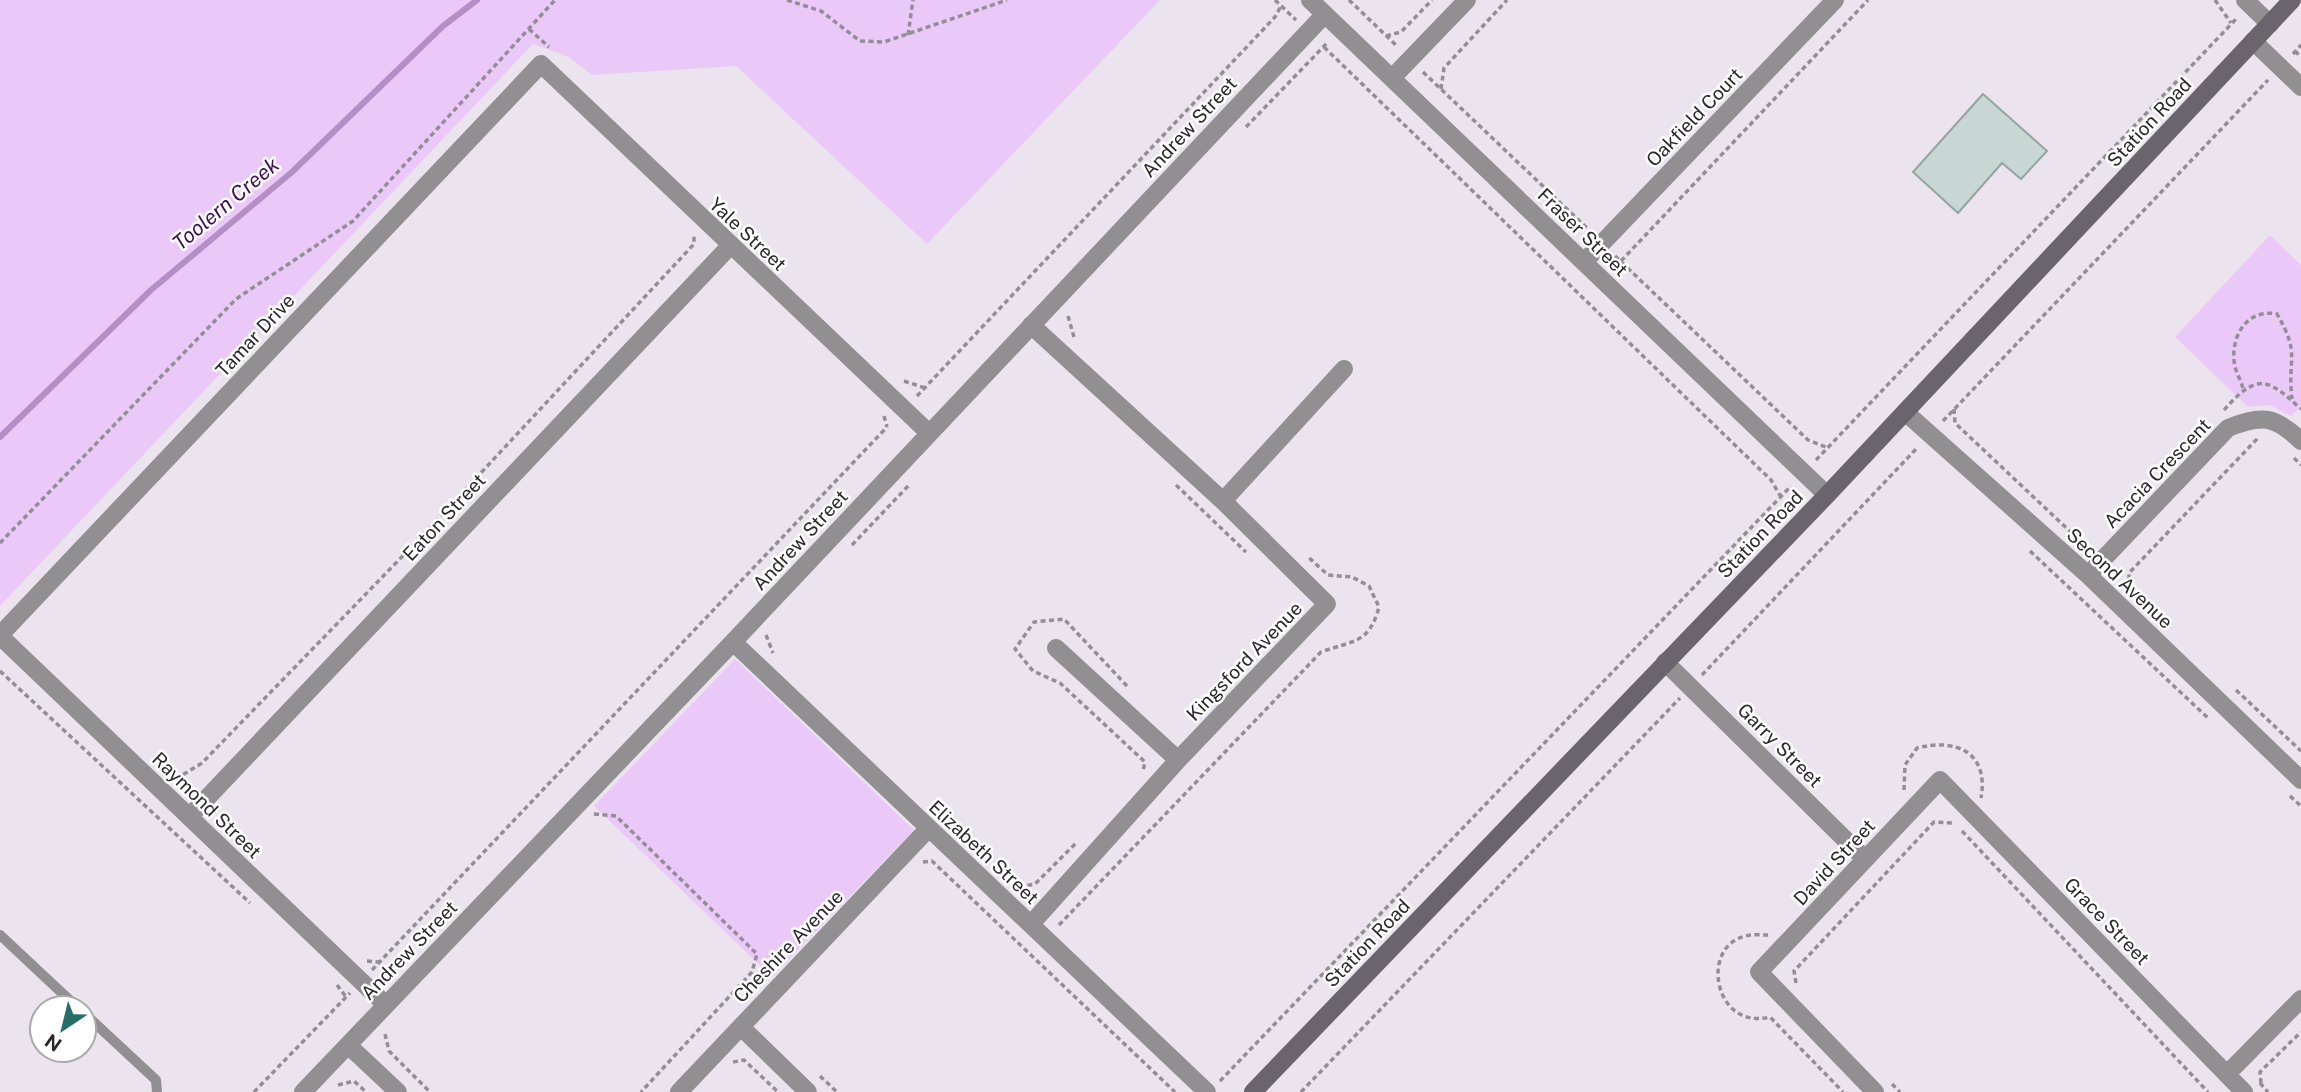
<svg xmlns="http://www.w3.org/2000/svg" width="2301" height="1092" font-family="'Public Sans',sans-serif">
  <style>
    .green { fill: #eac9f9 }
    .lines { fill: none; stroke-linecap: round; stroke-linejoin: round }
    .stream { stroke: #b48ec5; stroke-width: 6 }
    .building { fill: #c8d6d4; stroke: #96a4a2; stroke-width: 2 }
    .path { stroke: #938e95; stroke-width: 3.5; stroke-dasharray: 5 3.5; stroke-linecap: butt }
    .lane { stroke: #928f93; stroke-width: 10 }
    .street { stroke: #928f93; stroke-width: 18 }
    .secondary { stroke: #6a656c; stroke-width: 18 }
    .labels { text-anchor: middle; stroke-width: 5; stroke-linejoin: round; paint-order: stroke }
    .street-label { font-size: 19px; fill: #2b282c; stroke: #fff }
    .water-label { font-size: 21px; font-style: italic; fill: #400f52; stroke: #fff }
  </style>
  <rect width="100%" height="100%" fill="#ebe4ee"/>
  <path class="green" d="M 0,0 L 1160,0 L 927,244 L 736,66 L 592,75 L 569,57 L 533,44 L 0,606 Z
    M 2270,235 L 2301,265 L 2301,406 L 2291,416 L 2270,405 L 2248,407 L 2175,337 Z
    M 735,659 L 914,830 L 772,977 L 594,806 Z"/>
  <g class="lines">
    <path class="stream" d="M 0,437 L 151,290 L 292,172 L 443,26 L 477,0"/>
  </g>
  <path class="building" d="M 1983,94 L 2047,151 L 2021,179 L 2002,163 L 1958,213 L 1913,172 Z"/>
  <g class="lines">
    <path class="path" d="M 787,0 L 821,11 L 860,41 L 884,42 L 1007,0
      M 1275,0 L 1296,20
      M 1349,0 L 1398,47
      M 2215,0 L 2231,23
      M 529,29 L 549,47
      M 908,35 L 913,0
      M 1386,36 L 1401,32 L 1432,0
      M 1324,47 L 1771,480 L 1781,497
      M 2295,51 L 2301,57
      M 2293,54 L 2301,45
      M 1423,72 L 1590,231
      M 1441,89 L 1444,68 L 1507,0
      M 1246,127 L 1328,42
      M 1615,256 L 1808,440 L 1828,448
      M 1621,261 L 1868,0
      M 1068,316 L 1074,337
      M 904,381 L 925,388
      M 2243,388 C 2241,381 2237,374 2235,367 C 2229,338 2246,308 2277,314 C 2301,355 2287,357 2292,399
      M 917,396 L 1275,17 L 1281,6
      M 1954,409 L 1955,423 L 2076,537
      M 2224,410 C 2256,374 2266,376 2301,409
      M 884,416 L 887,427
      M 1943,421 L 2268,80
      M 2294,458 L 2301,465
      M 1816,460 L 2238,17
      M 1176,485 L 1246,552
      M 0,543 L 236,299 L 353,221 L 555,0
      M 852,545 L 910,484
      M 2030,551 L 2208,718
      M 2129,588 L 2129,573 L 2258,438
      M 766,635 L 773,653
      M 0,671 L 250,903
      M 1702,675 L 1918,447
      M 1127,686 L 1064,619 L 1034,622 L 1015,649 L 1033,671 L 1060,683 L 1145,762 L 1143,771
      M 2236,690 L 2301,751
      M 176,779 L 202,763 L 424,534 L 694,244 L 694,235
      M 1904,790 L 1905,765 L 1917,748 C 1956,738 1989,752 1981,798
      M 2290,796 L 2301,806
      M 594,814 L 616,816 L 757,954 L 752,972 L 641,1092
      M 1962,831 L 2208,1092
      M 923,862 L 932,861 L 1175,1092
      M 1019,887 L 1035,884 L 1077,842
      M 1059,925 L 1321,652 C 1354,640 1369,644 1379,607 L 1369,586 L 1352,577 L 1328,575 L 1307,556
      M 1768,935 C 1761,935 1752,934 1746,936 C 1699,946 1714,1031 1770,1017 L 1843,1092
      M 367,961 L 379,962
      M 372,970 L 887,427
      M 1796,983 L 1794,971 L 1934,822 L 1954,823
      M 337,985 L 346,997
      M 385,1034 L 389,1051 L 430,1092
      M 733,1062 L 744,1060 L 778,1092
      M 820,1076 L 837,1092
      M 1220,1081 L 1791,486
      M 2260,1083 L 2268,1092
      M 2261,1083 L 2260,1072 L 2301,1032
      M 1892,1084 L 1900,1092
      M 338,1085 L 354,1081 L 366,1092
      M 254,1092 L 350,993
      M 1301,1092 L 1680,698"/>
    <path class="lane" d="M 0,935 L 78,1008
      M 84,1013 L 156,1080 L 157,1092"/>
    <path class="street" d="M 1310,0 L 1827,495
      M 2245,0 L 2270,24
      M 2253,41 L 2301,87
      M 1392,78 L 1467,0
      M 1584,262 L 1835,0
      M 1031,325 L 1223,501 L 1327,604 L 1178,760 L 1031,924
      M 1905,412 L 2088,575 L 2301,780
      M 1223,501 L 1344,369
      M 2088,575 L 2228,428 C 2262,414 2275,416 2301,441
      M 0,635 L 541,64 L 929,433
      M 0,636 L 385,1004
      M 733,642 L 1207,1092
      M 1056,648 L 1178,760
      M 1665,662 L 1865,859
      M 189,817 L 730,246
      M 741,1027 L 808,1092
      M 348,1045 L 398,1092
      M 2227,1074 L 2301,999
      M 303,1092 L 733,642 L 1325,14
      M 679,1092 L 928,829
      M 1875,1092 L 1759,972 L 1940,780 L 2244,1092"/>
    <path class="secondary" d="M 1253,1092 L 1827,495 L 2292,0"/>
  </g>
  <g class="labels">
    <g class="street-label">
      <text transform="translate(1694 117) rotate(-46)" y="7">Oakfield Court</text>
      <text transform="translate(2149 122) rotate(-47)" y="7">Station Road</text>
      <text transform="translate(1189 127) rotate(-47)" y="7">Andrew Street</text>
      <text transform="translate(1583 232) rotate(44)" y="7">Fraser Street</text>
      <text transform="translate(748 234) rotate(43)" y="7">Yale Street</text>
      <text transform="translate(255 335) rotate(-47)" y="7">Tamar Drive</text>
      <text transform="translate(2157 473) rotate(-46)" y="7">Acacia Crescent</text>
      <text transform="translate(444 517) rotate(-47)" y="7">Eaton Street</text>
      <text transform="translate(1760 534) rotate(-46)" y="7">Station Road</text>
      <text transform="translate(800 540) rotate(-47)" y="7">Andrew Street</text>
      <text transform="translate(2120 578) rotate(43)" y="7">Second Avenue</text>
      <text transform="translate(1244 661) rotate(-46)" y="7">Kingsford Avenue</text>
      <text transform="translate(1780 745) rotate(45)" y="7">Garry Street</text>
      <text transform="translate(207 805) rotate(44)" y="7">Raymond Street</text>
      <text transform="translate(984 852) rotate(43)" y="7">Elizabeth Street</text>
      <text transform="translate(1834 862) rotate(-47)" y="7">David Street</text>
      <text transform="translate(2107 921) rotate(46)" y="7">Grace Street</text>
      <text transform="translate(1367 943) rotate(-46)" y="7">Station Road</text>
      <text transform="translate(788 946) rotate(-46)" y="7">Cheshire Avenue</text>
      <text transform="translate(409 950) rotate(-46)" y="7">Andrew Street</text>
    </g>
    <g class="water-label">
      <text transform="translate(226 204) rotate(-40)" y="7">Toolern Creek</text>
    </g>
  </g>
  <g transform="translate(63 1029) rotate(215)"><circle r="33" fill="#ffffff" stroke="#aaa9ab" stroke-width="2"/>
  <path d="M0-5L12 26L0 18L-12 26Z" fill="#266f68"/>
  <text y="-10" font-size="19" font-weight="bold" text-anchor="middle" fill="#2b282c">N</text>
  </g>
</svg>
